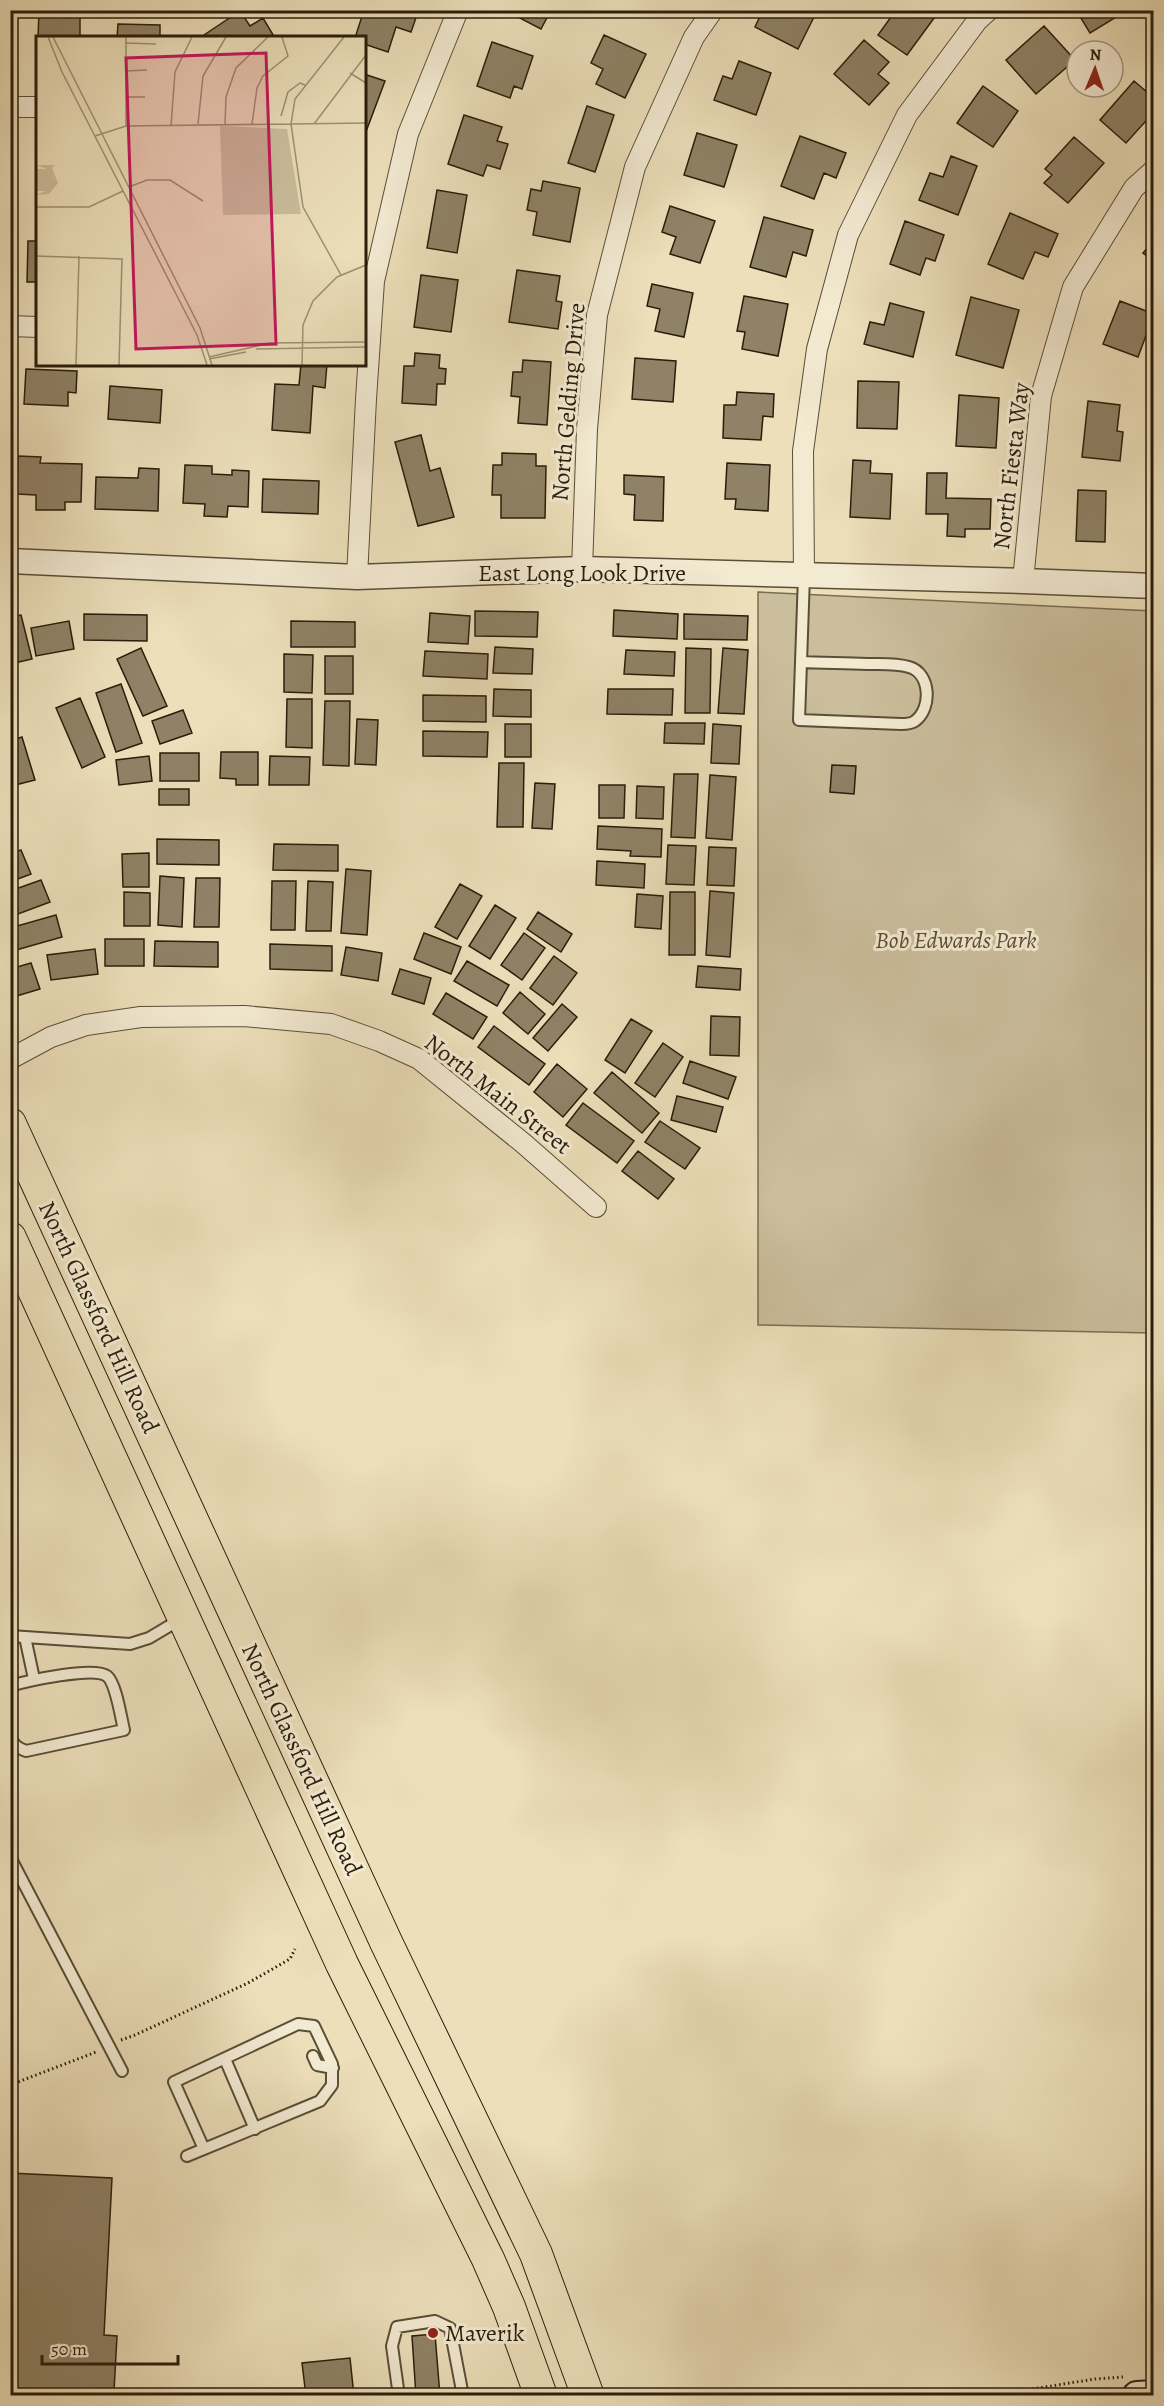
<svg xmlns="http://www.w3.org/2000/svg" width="1164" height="2406" font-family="Alegreya,serif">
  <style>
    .green { fill: #cbbe9c; stroke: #7a6e54; stroke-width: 1.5 }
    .building { fill: #8f8266; stroke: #2a1d0b; stroke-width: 1.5 }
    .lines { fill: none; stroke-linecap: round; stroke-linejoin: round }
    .service-casing { stroke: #5a4e37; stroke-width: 14 }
    .minor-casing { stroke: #5a4e37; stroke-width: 22 }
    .tertiary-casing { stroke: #5a4e37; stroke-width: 27 }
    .secondary-casing { stroke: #2a1d0b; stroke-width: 32 }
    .primary-casing { stroke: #2a1d0b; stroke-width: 34 }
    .path { stroke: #2a1d0b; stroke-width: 3; stroke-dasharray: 1.5 3; stroke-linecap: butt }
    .service { stroke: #f3ead2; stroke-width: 10 }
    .minor { stroke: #f3ead2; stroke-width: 20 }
    .tertiary { stroke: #f3ead2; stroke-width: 24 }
    .secondary { stroke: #f3ead2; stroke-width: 28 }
    .primary { stroke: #ecdfba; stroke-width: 32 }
    .poi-dot { fill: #8f2418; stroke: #f3ead2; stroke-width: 2 }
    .labels { text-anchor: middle; stroke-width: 6; stroke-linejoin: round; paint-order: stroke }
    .street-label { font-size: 24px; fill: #2a1d0b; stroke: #f3ead2 }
    .park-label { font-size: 24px; font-style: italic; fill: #5a4d36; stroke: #f3ead2 }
    .poi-label { font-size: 24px; fill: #2a1d0b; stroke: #f3ead2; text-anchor: start }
    .inset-road { fill: none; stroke: #9e9174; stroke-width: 1.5 }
    .view { fill: #c2185b; fill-opacity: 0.15; stroke: #c2185b; stroke-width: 3 }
    .inset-edge { fill: none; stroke: #2a1d0b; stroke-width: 3 }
  </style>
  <rect width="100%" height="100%" fill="#ecdfba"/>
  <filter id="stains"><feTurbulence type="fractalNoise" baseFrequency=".00333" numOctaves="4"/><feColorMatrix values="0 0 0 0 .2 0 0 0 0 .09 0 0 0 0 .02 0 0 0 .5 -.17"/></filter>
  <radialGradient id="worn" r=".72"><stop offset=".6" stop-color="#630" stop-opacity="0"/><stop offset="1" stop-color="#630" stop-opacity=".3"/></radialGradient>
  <path class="green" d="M 758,592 L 1153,611 L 1153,1333 L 758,1325 Z"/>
  <path class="building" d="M 39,10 L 80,11 L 80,38 L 38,38 Z
    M 364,10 L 414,10 L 418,12 L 411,32 L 396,27 L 388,52 L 364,44 L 364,38 L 355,38 Z
    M 514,10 L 551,10 L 541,29 L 512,14 Z
    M 763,10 L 775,10 L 782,14 L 783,10 L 812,10 L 816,13 L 798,49 L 755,27 Z
    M 896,10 L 940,10 L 907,55 L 878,35 Z
    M 1076,10 L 1126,10 L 1126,11 L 1090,33 Z
    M 240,11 L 250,26 L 263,18 L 275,38 L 205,38 L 204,35 Z
    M 118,24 L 160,25 L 160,38 L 117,38 Z
    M 1044,26 L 1075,60 L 1036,94 L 1006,60 Z
    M 604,35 L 646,54 L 625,98 L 596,84 L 603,69 L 591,63 Z
    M 864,40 L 889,62 L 878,74 L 889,83 L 869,105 L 834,74 Z
    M 492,42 L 533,56 L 522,89 L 514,86 L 510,98 L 477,86 Z
    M 739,61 L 771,73 L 756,115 L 714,100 L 723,76 L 732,79 Z
    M 364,74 L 385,81 L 364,137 Z
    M 1134,81 L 1154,98 L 1154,112 L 1126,143 L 1100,120 Z
    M 983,86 L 1018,111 L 993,147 L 957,123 Z
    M 587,106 L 614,115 L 595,172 L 568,163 Z
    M 464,115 L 502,127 L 497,141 L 508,144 L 500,169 L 487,165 L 483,176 L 448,164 Z
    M 697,133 L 737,145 L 724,187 L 684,175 Z
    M 800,136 L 846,153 L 836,178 L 824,173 L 814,199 L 781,186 Z
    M 1074,137 L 1104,163 L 1068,203 L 1044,183 L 1052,175 L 1045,169 Z
    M 951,156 L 977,166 L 958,215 L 919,200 L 930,173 L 943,177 Z
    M 543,181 L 580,188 L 570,242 L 533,235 L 537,212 L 527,210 L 531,189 L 541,191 Z
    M 437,190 L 467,195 L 457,253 L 427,248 Z
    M 670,206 L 715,221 L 700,263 L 670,254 L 676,237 L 662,232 Z
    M 1010,213 L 1058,234 L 1048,257 L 1035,252 L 1023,279 L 988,264 Z
    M 764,217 L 813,230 L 806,256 L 793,252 L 786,277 L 750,267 Z
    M 905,221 L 944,235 L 935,261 L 926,258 L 920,275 L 890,264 Z
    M 1154,240 L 1154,261 L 1143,253 Z
    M 28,241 L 38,241 L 38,282 L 27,282 Z
    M 517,270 L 560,276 L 556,301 L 562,302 L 558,329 L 509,322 Z
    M 421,275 L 458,280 L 451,332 L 414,327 Z
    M 652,284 L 693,293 L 684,337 L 655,331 L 660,309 L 647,306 Z
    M 744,296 L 788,304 L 778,356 L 742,349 L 745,332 L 737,331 Z
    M 971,297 L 1019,310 L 1003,368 L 956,355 Z
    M 1120,301 L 1154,314 L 1138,357 L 1103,344 Z
    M 890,303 L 924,312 L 913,357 L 864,344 L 870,322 L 884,325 Z
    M 415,353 L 440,355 L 439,368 L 446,369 L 445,384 L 437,384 L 436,405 L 402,403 L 404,366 L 414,366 Z
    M 635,358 L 676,361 L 673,402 L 632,399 Z
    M 523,360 L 551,362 L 547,425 L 518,423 L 520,397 L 511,396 L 513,372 L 522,372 Z
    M 301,364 L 327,364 L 325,388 L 313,386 L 310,433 L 272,430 L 275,384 L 299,385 Z
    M 26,369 L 77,371 L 76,393 L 68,392 L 68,406 L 24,404 Z
    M 858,381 L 899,382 L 897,429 L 857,428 Z
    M 110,386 L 162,390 L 160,423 L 108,419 Z
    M 737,392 L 774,394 L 773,417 L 763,416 L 761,440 L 723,438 L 724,405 L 736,405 Z
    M 959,395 L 999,398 L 996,448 L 956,446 Z
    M 1088,401 L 1120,405 L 1117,431 L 1123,432 L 1120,461 L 1082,457 Z
    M 421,435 L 430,471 L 440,468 L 454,517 L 418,526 L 395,442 Z
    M 502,453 L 536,454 L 536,466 L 546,466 L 545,518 L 501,518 L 501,495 L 492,495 L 493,465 L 502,465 Z
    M 18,456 L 41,457 L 40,463 L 82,464 L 81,502 L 65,502 L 65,510 L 36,510 L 36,495 L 17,494 Z
    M 853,460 L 871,461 L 870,473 L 892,474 L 890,519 L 850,517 Z
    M 727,463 L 770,465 L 768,511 L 735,509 L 736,499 L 725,499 Z
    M 185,465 L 212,466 L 212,474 L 232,475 L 232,470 L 249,471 L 248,507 L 228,506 L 227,517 L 204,516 L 205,504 L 183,503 Z
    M 139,468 L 159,469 L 158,511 L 95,509 L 96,477 L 138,478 Z
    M 927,473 L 947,473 L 946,498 L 991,499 L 990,529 L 965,529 L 965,537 L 947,536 L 948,514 L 926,514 Z
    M 624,475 L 664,477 L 663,521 L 634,520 L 635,495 L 624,494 Z
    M 263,479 L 319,481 L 318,514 L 262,512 Z
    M 1078,490 L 1106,491 L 1105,542 L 1076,541 Z
    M 614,610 L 678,614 L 677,639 L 613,636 Z
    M 475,611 L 538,612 L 537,637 L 475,636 Z
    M 430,613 L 470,616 L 468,644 L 428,642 Z
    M 84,614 L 147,615 L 147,641 L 84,640 Z
    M 684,614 L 748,616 L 747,640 L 684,639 Z
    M 21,615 L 32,659 L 10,664 L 10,617 Z
    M 69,621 L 74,649 L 36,656 L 31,628 Z
    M 291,621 L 355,622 L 355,647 L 291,647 Z
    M 495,647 L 533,649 L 532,674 L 493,673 Z
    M 141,648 L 167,706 L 143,716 L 117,659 Z
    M 686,648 L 711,649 L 710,713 L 685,713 Z
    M 723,648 L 748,650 L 744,714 L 718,713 Z
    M 626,650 L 675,652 L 674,676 L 624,674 Z
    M 425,651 L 488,654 L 487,679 L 423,676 Z
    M 284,654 L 313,655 L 312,693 L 284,692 Z
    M 325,656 L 353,656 L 353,694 L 325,694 Z
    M 121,684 L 142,743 L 116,752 L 96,693 Z
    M 494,689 L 531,690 L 531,717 L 493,716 Z
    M 608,689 L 673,689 L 672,715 L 607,714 Z
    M 423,695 L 486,696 L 486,722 L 423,721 Z
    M 80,698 L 105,757 L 82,768 L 56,708 Z
    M 287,699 L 312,699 L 312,748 L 286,747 Z
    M 325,701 L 350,701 L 349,766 L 323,765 Z
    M 183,710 L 192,733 L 160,744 L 152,721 Z
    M 357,719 L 378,720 L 376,765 L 355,764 Z
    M 665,723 L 705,723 L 704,744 L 664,743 Z
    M 505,724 L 531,724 L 531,757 L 505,757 Z
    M 713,724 L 741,726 L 739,764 L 711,763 Z
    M 423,731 L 488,732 L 487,757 L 423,756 Z
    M 22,737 L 35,780 L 15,785 L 10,772 L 10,741 Z
    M 221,752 L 258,752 L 258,785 L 236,785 L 236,779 L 220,778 Z
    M 160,753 L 199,753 L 199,781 L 160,781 Z
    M 149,756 L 152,781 L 119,785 L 116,760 Z
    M 270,756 L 310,757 L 309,785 L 269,785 Z
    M 499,763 L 524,763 L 523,827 L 497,827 Z
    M 832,765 L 856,766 L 854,794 L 830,792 Z
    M 674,774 L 698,774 L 695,838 L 671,837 Z
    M 710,775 L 736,777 L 732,840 L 706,838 Z
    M 535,783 L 555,784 L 552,829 L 532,828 Z
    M 599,785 L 625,785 L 624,818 L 599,818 Z
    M 637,786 L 664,787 L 663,819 L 636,818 Z
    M 159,789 L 189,789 L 189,805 L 159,805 Z
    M 598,826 L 662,829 L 661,857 L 630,856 L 631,851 L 597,849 Z
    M 157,839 L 219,840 L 219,865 L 157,864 Z
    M 274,844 L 338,845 L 338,871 L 273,870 Z
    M 668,845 L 696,846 L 694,885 L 666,884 Z
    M 709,847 L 736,848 L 734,886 L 707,885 Z
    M 21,850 L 31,874 L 10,882 L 10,854 Z
    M 149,853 L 149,887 L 123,887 L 122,854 Z
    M 597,861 L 645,864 L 644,888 L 596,885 Z
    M 346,869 L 371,871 L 367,935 L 341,933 Z
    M 160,876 L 184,878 L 182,927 L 158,925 Z
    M 196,878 L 220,878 L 219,927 L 194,927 Z
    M 41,880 L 50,902 L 10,917 L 10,891 Z
    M 272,881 L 296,881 L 295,930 L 271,930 Z
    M 308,881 L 333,882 L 331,931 L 306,931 Z
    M 460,884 L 482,896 L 457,939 L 435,927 Z
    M 710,891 L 734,893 L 730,957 L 706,955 Z
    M 124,892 L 150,893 L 150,926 L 124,926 Z
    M 670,892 L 695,892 L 695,955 L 669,955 Z
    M 637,894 L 663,896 L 661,929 L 635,927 Z
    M 495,905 L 516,918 L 490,959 L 469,946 Z
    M 538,912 L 572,934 L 561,952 L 527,929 Z
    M 56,915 L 62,937 L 16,950 L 10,928 Z
    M 424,933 L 461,947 L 451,974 L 414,959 Z
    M 524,933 L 545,948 L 522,980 L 501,965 Z
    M 105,939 L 144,939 L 144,966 L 105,966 Z
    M 155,941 L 218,942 L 218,967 L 154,966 Z
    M 270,944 L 332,946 L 332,971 L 270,969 Z
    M 346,947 L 382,953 L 378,981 L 341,975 Z
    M 95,949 L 98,974 L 51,980 L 47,955 Z
    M 554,956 L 577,973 L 553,1005 L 530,988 Z
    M 467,961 L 509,985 L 497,1006 L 454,981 Z
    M 31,963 L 40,989 L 10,998 L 10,969 Z
    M 698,966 L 741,969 L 740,990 L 696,987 Z
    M 400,969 L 431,978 L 424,1004 L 392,994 Z
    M 520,992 L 545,1014 L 528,1034 L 503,1013 Z
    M 446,993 L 487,1017 L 473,1039 L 433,1014 Z
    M 562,1004 L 577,1017 L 548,1051 L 533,1038 Z
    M 711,1016 L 740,1017 L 739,1056 L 710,1055 Z
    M 631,1019 L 652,1031 L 625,1073 L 605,1060 Z
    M 494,1026 L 545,1064 L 529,1085 L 478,1047 Z
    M 663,1043 L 683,1057 L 655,1097 L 635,1083 Z
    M 690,1061 L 736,1077 L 728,1099 L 683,1083 Z
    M 557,1064 L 587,1089 L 563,1117 L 534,1092 Z
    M 612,1072 L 659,1113 L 642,1133 L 594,1093 Z
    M 677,1096 L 723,1107 L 716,1132 L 671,1120 Z
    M 583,1103 L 634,1141 L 617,1163 L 566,1125 Z
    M 660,1121 L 700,1148 L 685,1169 L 645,1142 Z
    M 638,1151 L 674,1179 L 658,1199 L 622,1171 Z
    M 10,2173 L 112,2178 L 104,2335 L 117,2336 L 114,2391 L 100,2390 L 100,2396 L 11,2396 Z
    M 435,2334 L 440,2396 L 416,2396 L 412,2336 Z
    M 350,2358 L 354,2396 L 306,2396 L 302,2363 Z"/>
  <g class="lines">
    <g class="service-casing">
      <path id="service" d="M 801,662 C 823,663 845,663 867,664 C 881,664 896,663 909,667 C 931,673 932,709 915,721 C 911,724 905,724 901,724 L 799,720 L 804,576
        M 10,1636 L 130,1644 L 149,1638 L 181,1619
        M 25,1637 L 34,1679
        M 10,1686 C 27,1681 94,1666 107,1676 C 116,1683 121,1718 124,1730 L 26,1751 C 18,1748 13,1745 10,1736
        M 10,1857 L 122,2071
        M 313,2056 L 317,2065 L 333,2068
        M 225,2059 L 255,2129
        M 187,2156 L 320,2101 L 332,2085 L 332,2064 L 314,2026 L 298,2024 L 174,2082 L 204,2149
        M 399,2396 L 392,2346 L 397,2327 L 435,2321 L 450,2328 L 463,2396"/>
    </g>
    <g class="minor-casing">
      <path id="minor" d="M 10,107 L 38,107
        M 10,326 L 38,327
        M 582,569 L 587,429 L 597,315 L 635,167 L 694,37 L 713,10
        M 804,576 L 803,451 L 817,349 L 848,235 L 907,115 L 977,21 L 989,10
        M 357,577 L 366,399 L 374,281 L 408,134 L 458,10
        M 1023,581 L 1041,396 L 1073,287 L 1134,188 L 1154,170
        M 10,1059 L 51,1037 L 86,1025 L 141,1017 L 244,1016 L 331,1024 L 379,1041 L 419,1059 L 523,1143 L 596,1207"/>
    </g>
    <g class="tertiary-casing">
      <path id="tertiary" d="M 10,561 L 357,577 L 582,569 L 1023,581 L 1154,586"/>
    </g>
    <g class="secondary-casing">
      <path id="secondary" d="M 1137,2396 L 1154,2395"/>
    </g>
    <g class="primary-casing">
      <path id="primary" d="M 10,1124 L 386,1942 L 536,2254 L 588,2396
        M 10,1238 L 342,1964 L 488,2259 L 509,2307 L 541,2396"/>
    </g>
    <path class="path" d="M 121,2040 L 135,2035 L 248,1983 L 290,1959 L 295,1949
      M 10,2085 L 96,2052
      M 988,2396 L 1095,2379 L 1123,2377"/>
    <use href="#service" class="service"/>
    <use href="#minor" class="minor"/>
    <use href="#tertiary" class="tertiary"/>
    <use href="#secondary" class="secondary"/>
    <use href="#primary" class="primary"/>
  </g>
  <circle class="poi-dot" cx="433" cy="2333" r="6"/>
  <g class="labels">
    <g class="street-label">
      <text transform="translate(568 402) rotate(-85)" y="8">North Gelding Drive</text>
      <text transform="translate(1011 466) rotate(-83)" y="8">North Fiesta Way</text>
      <text x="582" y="581">East Long Look Drive</text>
      <text transform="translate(498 1094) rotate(38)" y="8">North Main Street</text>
      <text transform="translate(99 1317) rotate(65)" y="8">North Glassford Hill Road</text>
      <text transform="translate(302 1759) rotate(65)" y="8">North Glassford Hill Road</text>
    </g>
    <g class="park-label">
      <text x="956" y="948">Bob Edwards Park</text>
    </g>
    <g class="poi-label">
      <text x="445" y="2341">Maverik</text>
    </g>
  </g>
  <g transform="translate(36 36)">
    <rect width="330" height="330" fill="#ecdfba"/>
    <path d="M 184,90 L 251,93 L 265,178 L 187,179 ZM 0,129 L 19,129 L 16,132 L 22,147 L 13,158 L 0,159 L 10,155 L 0,155 L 0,133 L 11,133 Z" fill="#cbbe9c"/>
    <path class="inset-road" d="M 12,1 L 26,36 L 161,299 L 171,329M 17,1 L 164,292 L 176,329M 90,1 L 90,90M 89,7 L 120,8M 89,35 L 111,34M 314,37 L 330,47M 89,61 L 109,61M 245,80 L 252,56 L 264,47 L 269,49M 162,88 L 167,40 L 190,1M 189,88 L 190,61 L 200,32 L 232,1M 216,88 L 221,52 L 227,40 L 252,20 L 246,1M 278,88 L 330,19M 135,90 L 139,36 L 156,1M 59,100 L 90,90 L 330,87M 93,151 L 111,144 L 134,144 L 167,165M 0,171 L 53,171 L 87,155M 0,220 L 86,223 L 83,329M 305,239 L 267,171 L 255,88 L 259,63 L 308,1M 220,313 L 330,311M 173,321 L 234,307 L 330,306M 173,323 L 210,316M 40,329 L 43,220M 266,329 L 267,289 L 277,265 L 301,241 L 330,229"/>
    <path class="view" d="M 230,17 L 240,308 L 100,313 L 90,22 Z"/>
    <rect width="330" height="330" class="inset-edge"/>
  </g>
  <rect width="1164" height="2406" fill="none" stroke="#ecdfba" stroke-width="36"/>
  <rect x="12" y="12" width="1140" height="2382" fill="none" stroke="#2a1d0b" stroke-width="3"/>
  <rect x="18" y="18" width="1128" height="2370" fill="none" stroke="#2a1d0b" stroke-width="1.5"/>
  <g transform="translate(1095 69) rotate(2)"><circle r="28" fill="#f3ead2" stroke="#a39882" stroke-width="1.5"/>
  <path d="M0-4.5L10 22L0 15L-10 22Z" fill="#8f2418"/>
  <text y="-9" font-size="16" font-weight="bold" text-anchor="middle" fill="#2a1d0b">N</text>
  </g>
  <path d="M42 2355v9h136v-9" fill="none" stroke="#2a1d0b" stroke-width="3"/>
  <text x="51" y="2355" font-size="18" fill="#2a1d0b" stroke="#f3ead2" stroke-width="4.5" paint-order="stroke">50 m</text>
  <rect width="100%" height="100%" filter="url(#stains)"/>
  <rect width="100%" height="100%" fill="url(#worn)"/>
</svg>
